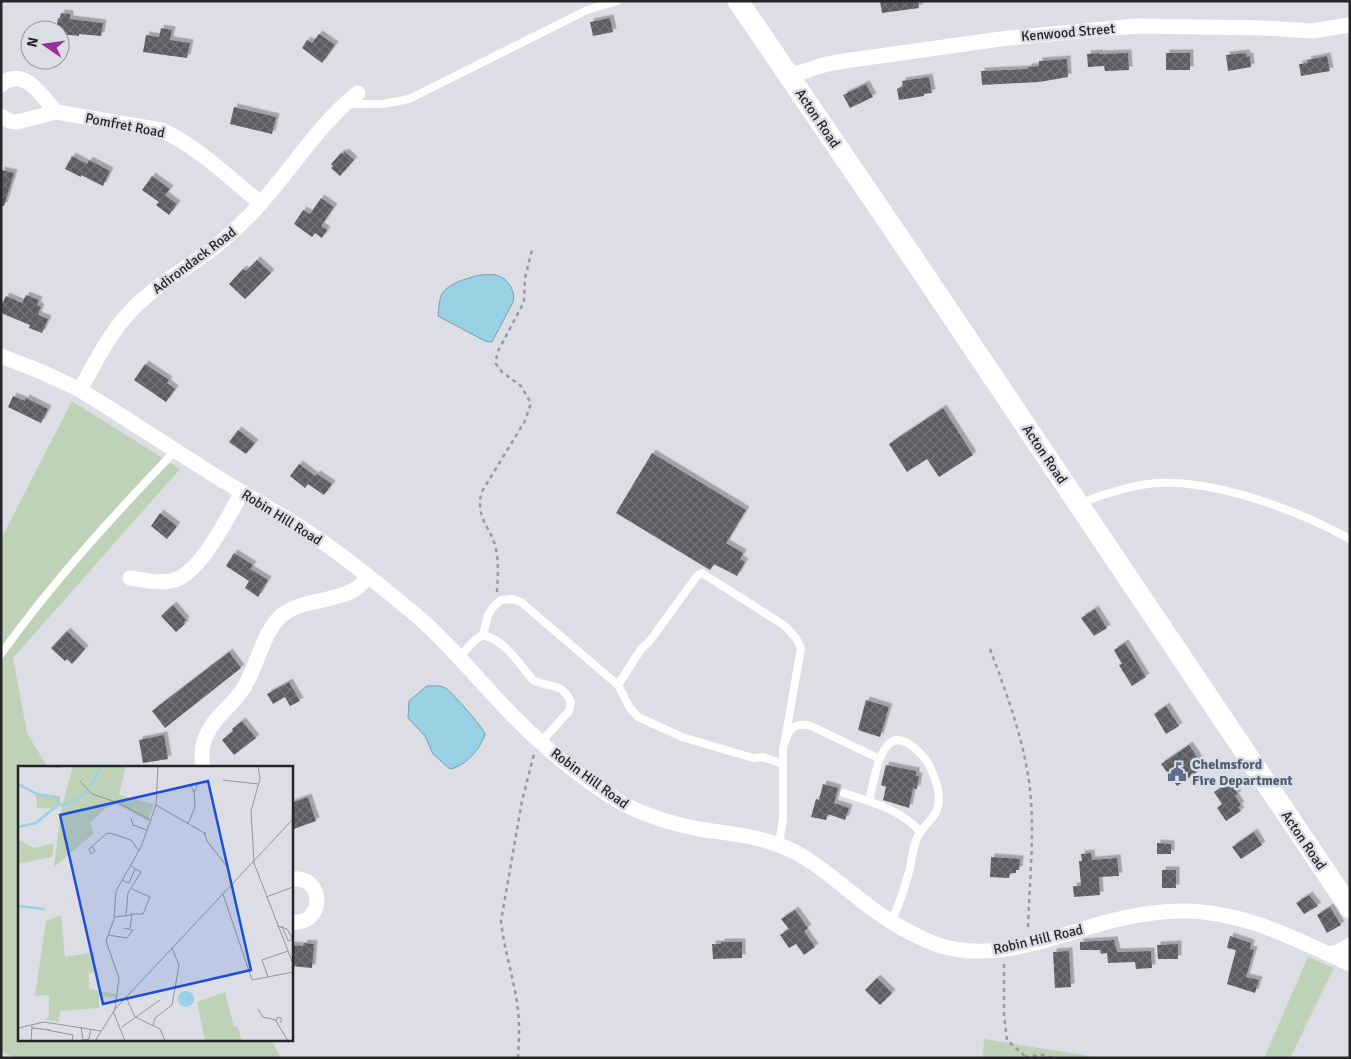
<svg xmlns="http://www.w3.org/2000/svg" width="1351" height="1059" font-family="Signika,sans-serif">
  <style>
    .park { fill: #bed2b7 }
    .water { fill: #99d2e5; stroke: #769eac }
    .building { fill: url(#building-cross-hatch); filter: url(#shadow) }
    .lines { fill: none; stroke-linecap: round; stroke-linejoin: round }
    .path { stroke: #98989e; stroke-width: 2.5; stroke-dasharray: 4 4; stroke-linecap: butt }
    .service { stroke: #fff; stroke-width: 8 }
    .minor { stroke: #fff; stroke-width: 15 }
    .secondary { stroke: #fff; stroke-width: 21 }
    .labels { text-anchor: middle; stroke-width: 5; stroke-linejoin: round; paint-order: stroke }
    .street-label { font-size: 14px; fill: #252528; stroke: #dddee5 }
    .service-label { font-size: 14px; font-weight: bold; fill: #4e5e75; stroke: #dddee5; text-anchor: start }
    .inset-river { fill: none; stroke: #99d2e5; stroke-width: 2.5 }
    .inset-road { fill: none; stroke: #939499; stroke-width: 1 }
    .view { fill: #1d4ed8; fill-opacity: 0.15; stroke: #1d4ed8; stroke-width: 2.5 }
    .inset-edge { fill: none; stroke: #252528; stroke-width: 2.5 }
  </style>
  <defs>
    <pattern id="building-cross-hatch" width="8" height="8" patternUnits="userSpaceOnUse" patternTransform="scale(1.25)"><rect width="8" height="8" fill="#5a5b61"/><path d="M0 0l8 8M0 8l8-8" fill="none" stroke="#737478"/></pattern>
    <filter id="shadow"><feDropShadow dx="3.5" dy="-3.5" stdDeviation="0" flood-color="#0004"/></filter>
  </defs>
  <rect width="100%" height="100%" fill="#dddee5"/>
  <path class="park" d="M 72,401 L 180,469 L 13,658 L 27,733 L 48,768 L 19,768 L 19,1040 L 271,1040 L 281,1058 L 16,1058 L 1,1052 L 1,539 Z
    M 1308,957 L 1334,968 L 1290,1058 L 1264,1058 Z
    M 984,1039 L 1102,1058 L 983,1058 Z"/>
  <path class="water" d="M 480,275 C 485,275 491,274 496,275 C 508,278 516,291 513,302 L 492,342 L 485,341 L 438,316 C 439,309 439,302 441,296 C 446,283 469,278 480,275 Z
    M 427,686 C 434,686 441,685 447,689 C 453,694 483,727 485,734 C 481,748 466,766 450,769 L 433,754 L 425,736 L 408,718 L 409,701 Z"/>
  <path class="building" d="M 880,1 L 918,1 L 919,8 L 882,13 Z
    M 61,13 L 70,14 L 70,19 L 103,23 L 101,36 L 79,34 L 79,36 L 60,34 L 60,30 L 56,30 L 58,18 L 60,18 Z
    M 610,18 L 613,32 L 593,36 L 590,22 Z
    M 161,28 L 172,30 L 170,40 L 190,43 L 187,58 L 143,52 L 146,35 L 159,37 Z
    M 319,34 L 335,45 L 322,63 L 302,48 L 307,40 L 312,43 Z
    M 1099,53 L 1099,54 L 1128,53 L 1129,70 L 1105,71 L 1104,66 L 1088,67 L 1087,54 Z
    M 1166,53 L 1190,53 L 1190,70 L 1166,70 Z
    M 1246,53 L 1247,57 L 1250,56 L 1251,67 L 1228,71 L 1226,55 Z
    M 1327,56 L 1330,71 L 1301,76 L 1299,64 L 1308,63 L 1307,60 Z
    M 1067,59 L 1068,77 L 1039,82 L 982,85 L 981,71 L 1028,69 L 1028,67 L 1039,66 L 1039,61 Z
    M 929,77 L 932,93 L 924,94 L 924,96 L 899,100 L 897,89 L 903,86 L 902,81 Z
    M 866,84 L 873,97 L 850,108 L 843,95 Z
    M 234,107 L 276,117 L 272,134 L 230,124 Z
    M 345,152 L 354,160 L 340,176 L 331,168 L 333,166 L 331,164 L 341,153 L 343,154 Z
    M 72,156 L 87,164 L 89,160 L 110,171 L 103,186 L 81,175 L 81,177 L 65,169 Z
    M 1,170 L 14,173 L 4,206 L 1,206 Z
    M 152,176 L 170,189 L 165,195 L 177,204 L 169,215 L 156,205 L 159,202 L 142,190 Z
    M 321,198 L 334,207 L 321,226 L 327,230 L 322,238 L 315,233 L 312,237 L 294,224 L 303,210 L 310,214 Z
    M 257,260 L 271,273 L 245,299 L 229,284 L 243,269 L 246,271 Z
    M 26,295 L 39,300 L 37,305 L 41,307 L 38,315 L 48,319 L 42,333 L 29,328 L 30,325 L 1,313 L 1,306 L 6,296 L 22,303 Z
    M 145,364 L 169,380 L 167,383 L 175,389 L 166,402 L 134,380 Z
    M 13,396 L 25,401 L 26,398 L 48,409 L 41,423 L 8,407 Z
    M 943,408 L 973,455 L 939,477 L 927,459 L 907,472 L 889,444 Z
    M 238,430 L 255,443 L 246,454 L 229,442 Z
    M 652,453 L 746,510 L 726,543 L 743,553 L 740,559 L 745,562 L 737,576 L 714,564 L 710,570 L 616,513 Z
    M 299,464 L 315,476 L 317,474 L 332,484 L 324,495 L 308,484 L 305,488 L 290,476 Z
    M 160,513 L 177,526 L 167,539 L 151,526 Z
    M 234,553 L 253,565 L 250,569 L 268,580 L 258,597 L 245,588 L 249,581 L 226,566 Z
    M 173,605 L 186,620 L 184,622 L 185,624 L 176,632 L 161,616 Z
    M 1095,609 L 1107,628 L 1094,636 L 1081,618 Z
    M 67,631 L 85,649 L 72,664 L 67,659 L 65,661 L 51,648 Z
    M 1125,643 L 1146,677 L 1132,686 L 1119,665 L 1122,664 L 1114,650 Z
    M 229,652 L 241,668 L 165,728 L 152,711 Z
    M 289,682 L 300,701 L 290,706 L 285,697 L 273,704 L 267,694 Z
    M 866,700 L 889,707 L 880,737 L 858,730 Z
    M 1166,706 L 1179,726 L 1166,734 L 1154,714 Z
    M 242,721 L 256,738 L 234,755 L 222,740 L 233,731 L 232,729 Z
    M 164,735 L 168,759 L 143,763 L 139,740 Z
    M 1189,745 L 1204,767 L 1177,786 L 1161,764 Z
    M 886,765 L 916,771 L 916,776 L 919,776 L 917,789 L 913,788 L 909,808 L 883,800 L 886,787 L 881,785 Z
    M 1230,782 L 1238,794 L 1235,796 L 1241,805 L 1238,807 L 1241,811 L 1226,821 L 1217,808 L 1222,804 L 1214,792 Z
    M 823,784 L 838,788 L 834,803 L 849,808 L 845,820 L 828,814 L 826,820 L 811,817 L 816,799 L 819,800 Z
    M 308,797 L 316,821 L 291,830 L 291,803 Z
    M 1254,832 L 1262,845 L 1241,859 L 1232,847 Z
    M 1157,843 L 1171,844 L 1171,854 L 1157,854 Z
    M 1091,853 L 1092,860 L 1117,858 L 1119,876 L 1099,877 L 1100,895 L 1074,897 L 1073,886 L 1081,886 L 1079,861 L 1082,861 L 1081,854 Z
    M 991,857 L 1020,859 L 1019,870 L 1016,870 L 1016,873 L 1010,873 L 1009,878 L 990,877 Z
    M 1162,870 L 1176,870 L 1176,888 L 1162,888 Z
    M 1309,895 L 1318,906 L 1304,914 L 1296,903 Z
    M 1330,907 L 1341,925 L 1327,933 L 1317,915 Z
    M 795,910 L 808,928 L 804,931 L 815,947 L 804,955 L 796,944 L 789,948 L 780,935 L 789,929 L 781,919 Z
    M 1230,936 L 1251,943 L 1250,949 L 1254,950 L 1246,977 L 1259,980 L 1255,993 L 1227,984 L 1236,950 L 1227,948 Z
    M 1114,940 L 1117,952 L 1151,951 L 1152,968 L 1136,969 L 1135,962 L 1108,963 L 1107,953 L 1101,954 L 1100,950 L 1080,950 L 1080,942 Z
    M 721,942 L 742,942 L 742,958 L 713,959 L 712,944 L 721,944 Z
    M 304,943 L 314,944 L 312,968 L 291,966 L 291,945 L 303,946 Z
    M 1178,944 L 1178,959 L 1158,959 L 1157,945 Z
    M 1069,951 L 1071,987 L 1055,988 L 1053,952 Z
    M 877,978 L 892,993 L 880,1005 L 865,990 Z"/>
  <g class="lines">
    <path class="path" d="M 497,592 C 498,576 499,561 495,545 C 488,523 477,521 481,493 L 525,421 L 531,403 L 521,386 L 502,372 L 496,364 L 497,353 L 524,302 L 525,278 L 532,250
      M 990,649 C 1008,697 1027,748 1031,800 C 1034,843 1029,887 1028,930
      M 1004,964 L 1004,1015 L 1007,1040 L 1025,1056
      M 1025,1057 L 1043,1055 L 1053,1058
      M 518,1058 C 519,1040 520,1021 517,1003 C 513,975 504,950 501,921 L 522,801 L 534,754"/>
    <path class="service" d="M 348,104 L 383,104 L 409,99 L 587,10 L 617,1
      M 1081,505 C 1091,498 1102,495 1113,492 C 1132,486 1153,482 1173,483 C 1229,485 1301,512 1350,539
      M 483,635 C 505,640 519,664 533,680 C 550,689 561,681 571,702 L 569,711 L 541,742
      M 1,654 C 53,581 114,515 175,451
      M 459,657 L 475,640 L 483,635 L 488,615 L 494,606 L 501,600 L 512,599 L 521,602 L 618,685 L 630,708 L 638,717 L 682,737 L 753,758 L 763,757 L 783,764
      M 618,685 L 641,649 L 649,642 L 697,576 L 702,573 L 785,626 L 796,638 L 801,648 L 785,740
      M 844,793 C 872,802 901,810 921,832
      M 869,801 C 873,785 877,755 889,744 C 901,732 919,751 926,760 C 932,769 938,785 939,796 C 940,818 925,821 917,838 C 913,847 912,858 910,868 C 905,886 900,905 891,921
      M 779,844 L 783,819 L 783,749 C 787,732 792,721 811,726 L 880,759"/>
    <path class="minor" d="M 789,76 L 827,64 L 851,60 L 1008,38 L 1137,26 L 1266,28 L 1312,31 L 1350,25
      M 1,85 C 24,65 42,96 56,112
      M 1,116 L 10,121 L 17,122 L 56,112 L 161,130 C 196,145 231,179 260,203
      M 1,356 L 42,372 L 80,390 C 126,418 171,448 217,477 C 248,496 281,514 311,534 C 348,559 382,587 416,615 C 446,641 471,671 498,700 C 532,737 577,777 622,803 C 648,817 676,825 705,830 C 734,834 764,837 791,850 C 817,863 839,883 862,901 C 885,919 911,935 938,945 C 993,963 1051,938 1103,923 C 1129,916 1156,911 1183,911 C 1243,911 1296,939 1350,964
      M 80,390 C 99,355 116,320 148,295 C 166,279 188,267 207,253 C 222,242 236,229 250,215 C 288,176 315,127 358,93
      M 130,578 C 144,580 163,585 177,579 C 203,568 228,517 242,492
      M 203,768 C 201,756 201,745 207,734 C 215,716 232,706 243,689 C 257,668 264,626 285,613 C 305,599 333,602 354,590 C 360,587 364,581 368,577
      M 291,879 C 325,874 326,926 291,922
      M 1329,954 L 1340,951 L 1350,945"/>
    <path class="secondary" d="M 738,1 L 913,258 L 1350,908"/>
  </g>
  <defs>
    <g id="civic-bare" transform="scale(1.5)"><path d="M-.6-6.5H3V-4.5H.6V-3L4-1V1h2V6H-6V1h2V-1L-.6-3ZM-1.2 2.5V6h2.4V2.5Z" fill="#5c6f8a" stroke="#dddee5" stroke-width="2.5" paint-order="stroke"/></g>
  </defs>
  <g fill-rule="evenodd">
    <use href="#civic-bare" x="1177" y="772"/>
  </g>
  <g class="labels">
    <g class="street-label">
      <text transform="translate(1068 32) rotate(-5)" y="5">Kenwood Street</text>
      <text transform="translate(818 118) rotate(56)" y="5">Acton Road</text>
      <text transform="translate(125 125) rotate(11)" y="5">Pomfret Road</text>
      <text transform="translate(194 260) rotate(-37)" y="5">Adirondack Road</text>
      <text transform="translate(1045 454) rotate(56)" y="5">Acton Road</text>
      <text transform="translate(282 517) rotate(32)" y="5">Robin Hill Road</text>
      <text transform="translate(590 778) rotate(36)" y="5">Robin Hill Road</text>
      <text transform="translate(1304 840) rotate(56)" y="5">Acton Road</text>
      <text transform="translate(1038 939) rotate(-13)" y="5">Robin Hill Road</text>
    </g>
    <g class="service-label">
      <text x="1192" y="769">Chelmsford<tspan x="1192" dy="16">Fire Department</tspan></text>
    </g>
  </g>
  <g transform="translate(18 766)">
    <rect width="275" height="275" fill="#dddee5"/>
    <path d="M 55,0 L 108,0 L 101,29 L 136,38 L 130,55 L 98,38 L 88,42 L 72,57 L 76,67 L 36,101 L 43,44 ZM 18,28 L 43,31 L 40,43 L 19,42 ZM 0,73 L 16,82 L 36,77 L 34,91 L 0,98 ZM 43,149 L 47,191 L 76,186 L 78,206 L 71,207 L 71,223 L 98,228 L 98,232 L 81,229 L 81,242 L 42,245 L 41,256 L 27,254 L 31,250 L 31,229 L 17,230 L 28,155 ZM 207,226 L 216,261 L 219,260 L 224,275 L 187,275 L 179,236 Z" fill="#bed2b7"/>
    <path d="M160 233a8 8 0 1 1 16 0a8 8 0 1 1-16 0Z" fill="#99d2e5"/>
    <path class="inset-river" d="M 0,18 L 19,28 L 40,31 L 41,38 L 45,39 L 58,34 L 69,25M 72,22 L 83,0M 0,61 L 18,57 L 41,38M 0,140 L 27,143"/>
    <path class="inset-road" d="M 16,0 L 43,1M 240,0 L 242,13 L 233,45 L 236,97 L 275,198M 205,14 L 240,18M 62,15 L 74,28 L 101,37 L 132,54M 138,39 L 188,68M 113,52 L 115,59 L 129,64M 170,58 L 177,41 L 176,26 L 179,20 L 177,17 L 173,20 L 176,26M 186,66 L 189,75 L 210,102M 74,81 L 77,85 L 73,88 L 71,83 L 88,68 L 92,67 L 113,74 L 121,85M 104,114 L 111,117 L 117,103M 205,128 L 234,214 L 275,206M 248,131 L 275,121M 112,148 L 125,148 L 132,131 L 114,123M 108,149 L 110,127 L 123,106 L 113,100M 97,151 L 114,149 L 112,162M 259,160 L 269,163 L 275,173M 264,160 L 270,175 L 275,173M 90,169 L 109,172 L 115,164 L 106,162M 250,211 L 244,194 L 270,185M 108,231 L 117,251M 97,243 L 101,212 L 88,175 L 96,153 L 98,125 L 123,81 L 138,39 L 140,0M 240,243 L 245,251 L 258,254M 95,245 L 107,275M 117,251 L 142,263 L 147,275M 262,257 L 264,253 L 260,251 L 258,255 L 270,275M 135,259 L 137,252 L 154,239 L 161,199 L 154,182M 63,261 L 65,274 L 71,273 L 73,263M 104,261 L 142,234M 0,262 L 26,256 L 83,265M 14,262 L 32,264M 29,264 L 55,269 L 54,275M 13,275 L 14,260M 77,275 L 98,242 L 275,53"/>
    <path class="view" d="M 190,15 L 233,204 L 85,238 L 42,49 Z"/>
    <rect width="275" height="275" class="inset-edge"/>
  </g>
  <rect width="1351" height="1059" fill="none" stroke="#252528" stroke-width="5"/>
  <g transform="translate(45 45) rotate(283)"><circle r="24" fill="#dddee5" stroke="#939499"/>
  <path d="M0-4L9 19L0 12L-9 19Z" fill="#983195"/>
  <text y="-8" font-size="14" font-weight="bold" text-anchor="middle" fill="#252528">N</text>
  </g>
</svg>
